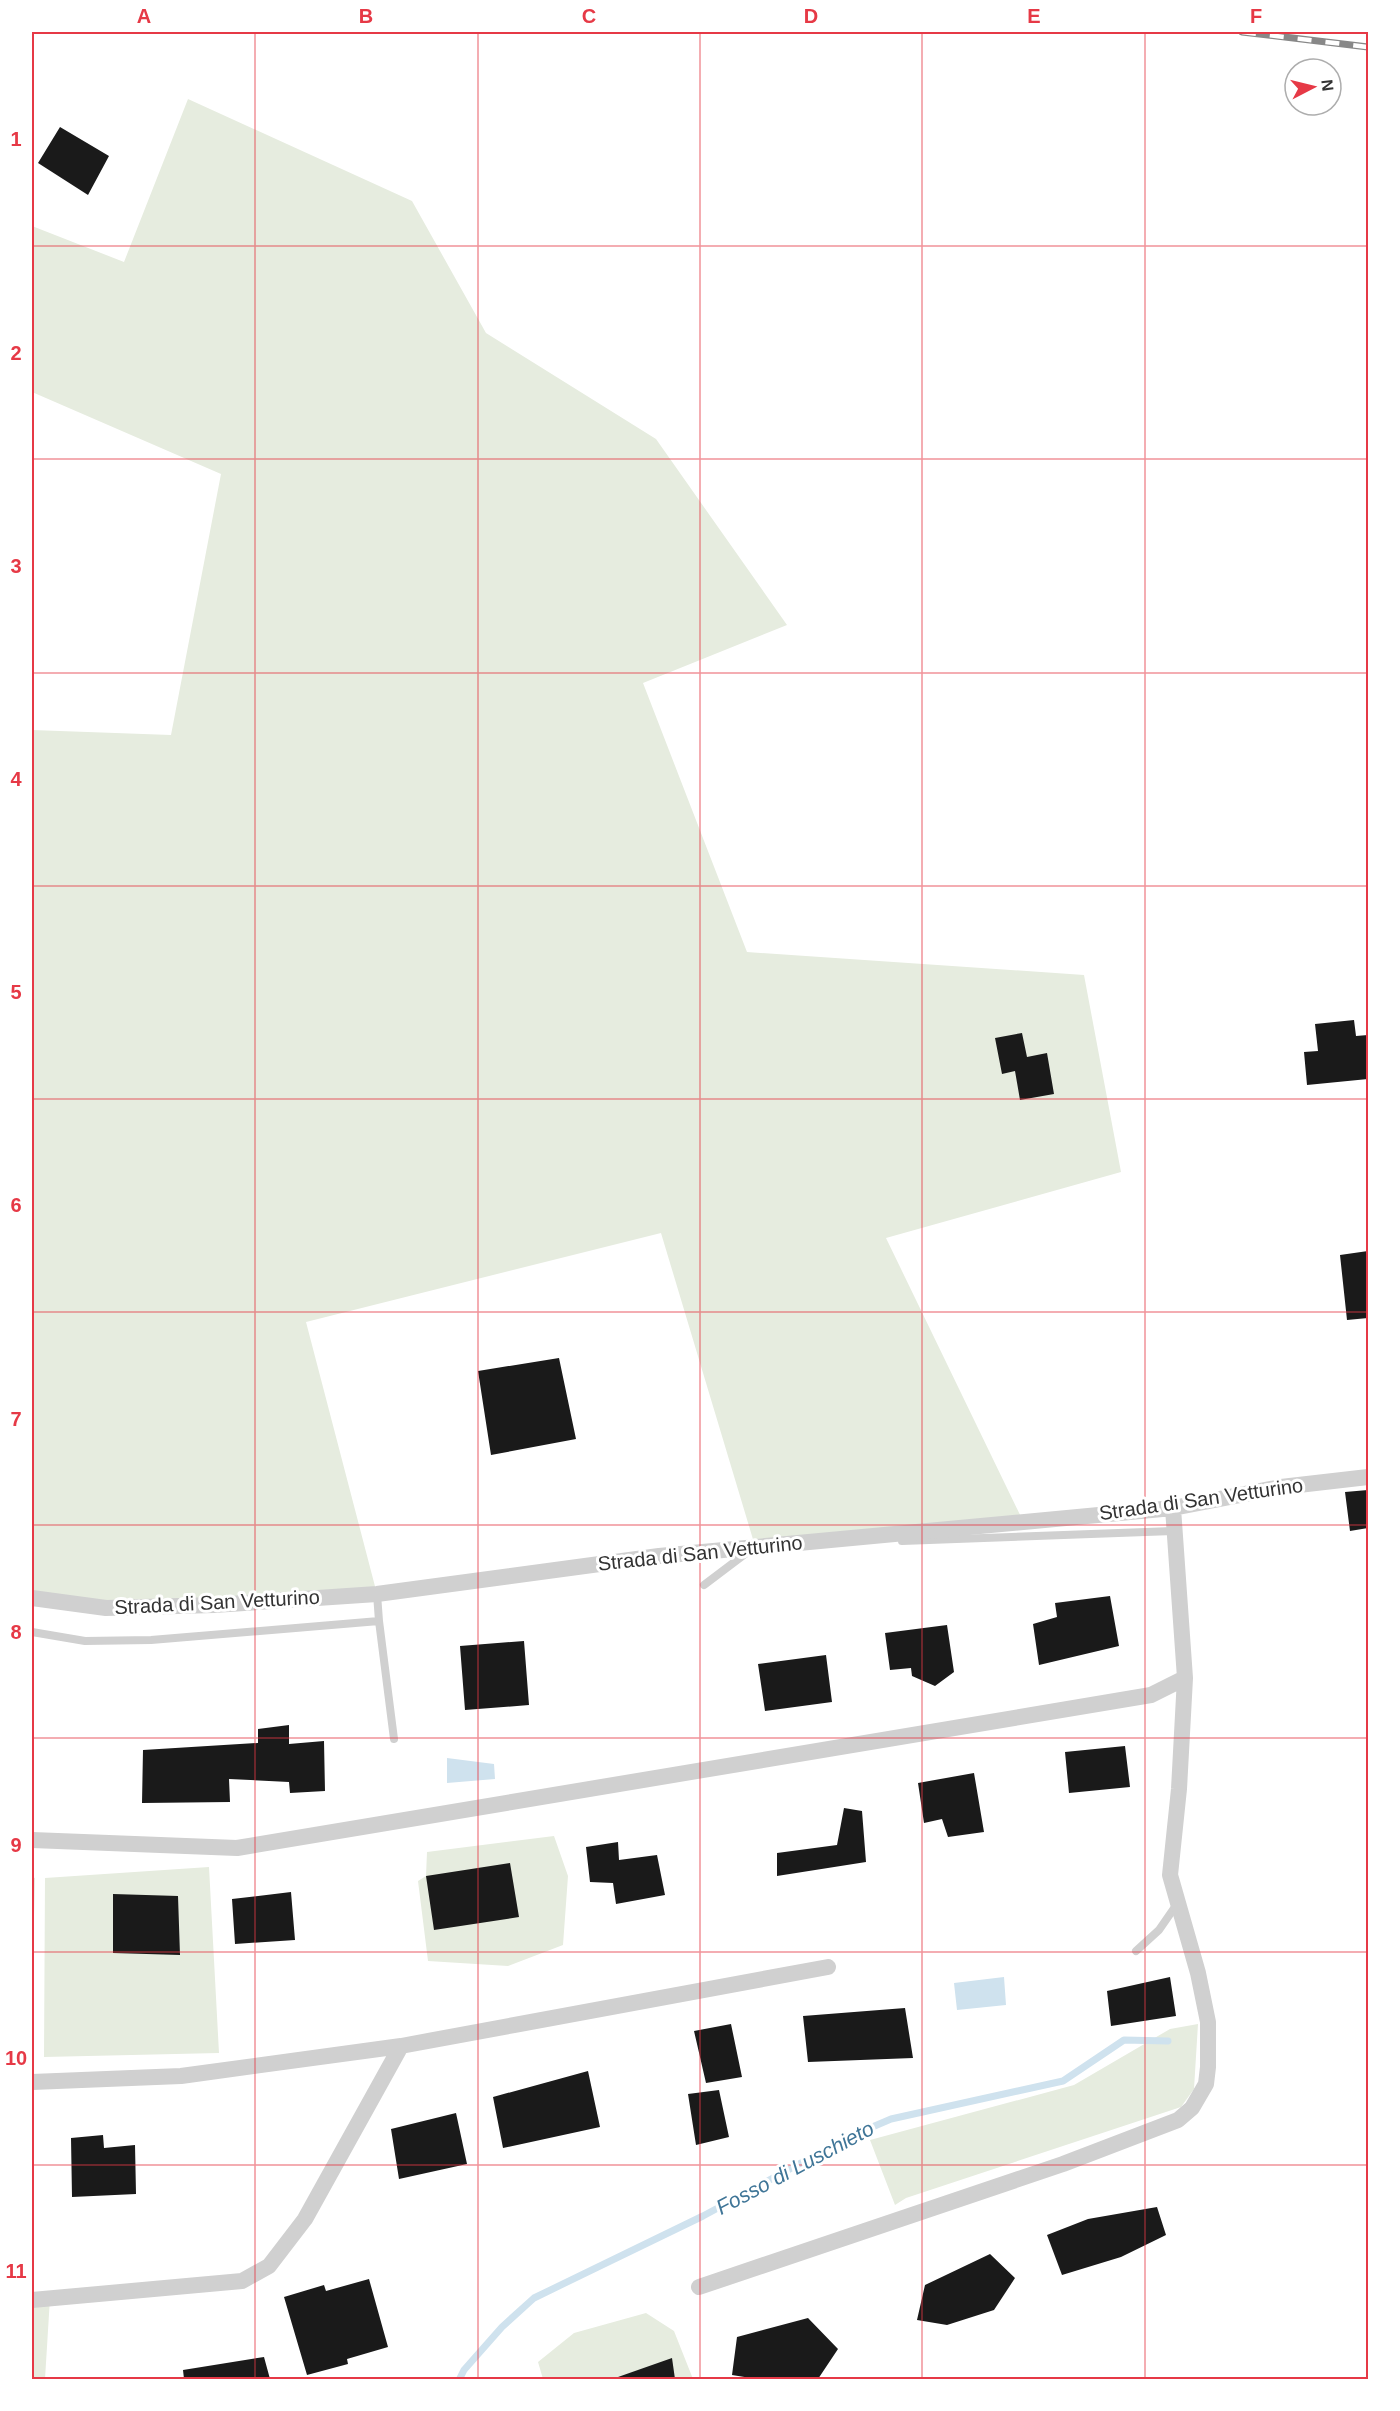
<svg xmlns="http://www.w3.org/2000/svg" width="1400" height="2411" font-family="Arial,sans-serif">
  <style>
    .green { fill: #e6ecdf }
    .water { fill: #cfe2ee }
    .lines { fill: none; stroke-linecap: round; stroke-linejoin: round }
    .stream { stroke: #cfe2ee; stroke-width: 7 }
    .building { fill: #1a1a1a }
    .service { stroke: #d0d0d0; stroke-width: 8 }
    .minor { stroke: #d0d0d0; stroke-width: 16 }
    .rail-casing { stroke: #888; stroke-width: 7 }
    .rail { stroke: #fff; stroke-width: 4.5; stroke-dasharray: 14; stroke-linecap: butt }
    .grid { fill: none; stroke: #e63946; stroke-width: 1.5; stroke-opacity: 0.55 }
    .labels { text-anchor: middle; stroke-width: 6; stroke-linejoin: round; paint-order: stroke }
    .street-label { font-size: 20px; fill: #333; stroke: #fff }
    .water-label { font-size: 21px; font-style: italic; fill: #3f7597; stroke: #fff }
    .neatline { fill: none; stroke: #e63946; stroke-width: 2 }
    .grid-label { font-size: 20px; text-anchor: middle; font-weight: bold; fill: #e63946 }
  </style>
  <rect width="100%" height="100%" fill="#fff"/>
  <path class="green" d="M 188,99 L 412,201 L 486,333 L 656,439 L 787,625 L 643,683 L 747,952 L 1084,975 L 1121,1172 L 886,1238 L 1023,1521 L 755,1546 L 661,1233 L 306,1322 L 377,1594 L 214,1605 L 32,1598 L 32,730 L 171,735 L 221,474 L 32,392 L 32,226 L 124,262 Z
    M 554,1836 L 568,1876 L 563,1945 L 508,1966 L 428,1961 L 418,1881 L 426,1876 L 427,1852 Z
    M 209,1867 L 219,2053 L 44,2057 L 45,1878 Z
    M 32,1877 L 35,1878 L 32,1993 Z
    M 1198,2024 L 1194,2089 L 1181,2107 L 906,2198 L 895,2205 L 870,2140 L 1074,2085 L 1170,2029 Z
    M 50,2298 L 45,2379 L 32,2379 L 32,2299 Z
    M 646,2313 L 674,2331 L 693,2379 L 543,2379 L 538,2362 L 574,2333 Z"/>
  <path class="water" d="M 447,1758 L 494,1764 L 495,1779 L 447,1783 Z
    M 1004,1977 L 1006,2005 L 957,2010 L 954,1983 Z"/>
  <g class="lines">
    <path class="stream" d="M 459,2380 L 464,2370 L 502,2327 L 534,2298 L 703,2216 L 849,2137 L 891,2119 L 1063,2081 L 1124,2040 L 1168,2041"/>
  </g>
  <path class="building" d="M 60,127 L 109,156 L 88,195 L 38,163 Z
    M 1354,1020 L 1356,1036 L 1368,1035 L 1368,1079 L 1307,1085 L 1304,1052 L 1318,1051 L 1315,1024 Z
    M 1022,1033 L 1027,1057 L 1047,1053 L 1054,1094 L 1020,1100 L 1015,1071 L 1002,1074 L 995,1038 Z
    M 1368,1251 L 1368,1318 L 1347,1320 L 1340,1255 Z
    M 559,1358 L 576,1439 L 491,1455 L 478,1371 Z
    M 1368,1490 L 1368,1528 L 1350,1531 L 1345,1492 Z
    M 1110,1596 L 1119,1646 L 1039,1665 L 1033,1624 L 1057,1617 L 1055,1603 Z
    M 947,1625 L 954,1672 L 935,1686 L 912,1676 L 911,1668 L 890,1670 L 885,1633 Z
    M 524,1641 L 529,1705 L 465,1710 L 460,1646 Z
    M 826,1655 L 832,1702 L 765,1711 L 758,1664 Z
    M 289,1725 L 289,1744 L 324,1741 L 325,1791 L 290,1793 L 289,1782 L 229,1779 L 230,1802 L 142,1803 L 143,1750 L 258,1743 L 258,1729 Z
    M 1125,1746 L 1130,1787 L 1069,1793 L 1065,1752 Z
    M 974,1773 L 984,1832 L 948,1837 L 942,1819 L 924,1823 L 918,1783 Z
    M 844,1808 L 862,1811 L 866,1862 L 777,1876 L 777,1853 L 837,1845 Z
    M 618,1842 L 619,1860 L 657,1855 L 665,1895 L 616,1904 L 613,1883 L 590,1882 L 586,1847 Z
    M 510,1863 L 519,1917 L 434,1930 L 426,1876 Z
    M 291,1892 L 295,1940 L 235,1944 L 232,1899 Z
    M 113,1894 L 178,1896 L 180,1955 L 113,1953 Z
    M 1170,1977 L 1176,2016 L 1111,2026 L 1107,1991 Z
    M 905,2008 L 913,2058 L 808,2062 L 803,2016 Z
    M 731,2024 L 742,2077 L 706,2083 L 694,2031 Z
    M 588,2071 L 600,2127 L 503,2148 L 493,2097 Z
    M 719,2090 L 729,2137 L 696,2145 L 688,2094 Z
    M 456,2113 L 467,2164 L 399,2179 L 391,2129 Z
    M 103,2135 L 104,2148 L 135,2145 L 136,2194 L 72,2197 L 71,2138 Z
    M 1157,2207 L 1166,2235 L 1121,2257 L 1062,2275 L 1047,2235 L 1088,2219 Z
    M 990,2254 L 1015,2278 L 994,2310 L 947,2325 L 917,2320 L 925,2285 Z
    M 369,2279 L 388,2347 L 347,2359 L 348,2364 L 307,2375 L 284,2297 L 324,2285 L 326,2291 Z
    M 808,2318 L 838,2349 L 818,2379 L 757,2379 L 732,2375 L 737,2337 Z
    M 264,2357 L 270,2379 L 184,2379 L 183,2370 Z
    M 672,2358 L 675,2379 L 619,2379 L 618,2377 Z"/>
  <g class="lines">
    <path class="service" d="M 902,1541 L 1173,1531
      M 704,1585 L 749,1551
      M 379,1621 L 394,1739
      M 32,1632 L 85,1641 L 151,1640 L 379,1621 L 377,1594
      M 1136,1951 L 1159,1930 L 1177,1904"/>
    <path class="minor" d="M 32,1598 L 106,1608 L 214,1605 L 377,1594 L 659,1556 L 1173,1508 L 1281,1487 L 1368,1477
      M 32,1840 L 237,1848 L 1151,1695 L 1185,1678 L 1173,1508
      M 32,2082 L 181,2076 L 401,2046 L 828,1967
      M 699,2287 L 1063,2164 L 1178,2120 L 1192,2108 L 1206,2084 L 1208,2067 L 1208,2022 L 1198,1973 L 1170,1875 L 1179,1789 L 1185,1678
      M 32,2300 L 242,2281 L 269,2266 L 305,2219 L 401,2046"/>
    <g class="rail-casing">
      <path id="rail" d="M 1242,32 L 1368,47"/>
    </g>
    <use href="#rail" class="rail"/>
  </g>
  <path class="grid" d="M 255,32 L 255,2380M 478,32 L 478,2380M 700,32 L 700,2380M 922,32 L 922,2380M 1145,32 L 1145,2380M 32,246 L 1368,246M 32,459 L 1368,459M 32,673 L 1368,673M 32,886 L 1368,886M 32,1099 L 1368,1099M 32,1312 L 1368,1312M 32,1525 L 1368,1525M 32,1738 L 1368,1738M 32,1952 L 1368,1952M 32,2165 L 1368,2165"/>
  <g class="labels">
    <g class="street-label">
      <text transform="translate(1201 1499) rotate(-8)" y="7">Strada di San Vetturino</text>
      <text transform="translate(700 1553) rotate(-6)" y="7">Strada di San Vetturino</text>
      <text transform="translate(217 1602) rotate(-3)" y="7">Strada di San Vetturino</text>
    </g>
    <g class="water-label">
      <text transform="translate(795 2168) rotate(-28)" y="7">Fosso di Luschieto</text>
    </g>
  </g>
  <rect width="1400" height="2411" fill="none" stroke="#ffffff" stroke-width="66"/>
  <g transform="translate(1313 87) rotate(83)"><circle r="28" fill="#ffffff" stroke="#adadad" stroke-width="1.5"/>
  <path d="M0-4.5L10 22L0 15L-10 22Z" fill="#e63946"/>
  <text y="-9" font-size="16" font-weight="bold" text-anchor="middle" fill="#333333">N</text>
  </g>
  <rect x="33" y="33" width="1334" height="2345" class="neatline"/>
  <g class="grid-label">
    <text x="144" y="23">A</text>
    <text x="366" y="23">B</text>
    <text x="589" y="23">C</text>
    <text x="811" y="23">D</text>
    <text x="1034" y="23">E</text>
    <text x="1256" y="23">F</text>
    <text x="16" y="146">1</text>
    <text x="16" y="360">2</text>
    <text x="16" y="573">3</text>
    <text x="16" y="786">4</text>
    <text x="16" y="999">5</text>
    <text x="16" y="1212">6</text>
    <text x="16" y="1426">7</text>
    <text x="16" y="1639">8</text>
    <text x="16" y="1852">9</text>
    <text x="16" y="2065">10</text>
    <text x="16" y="2278">11</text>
  </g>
</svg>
